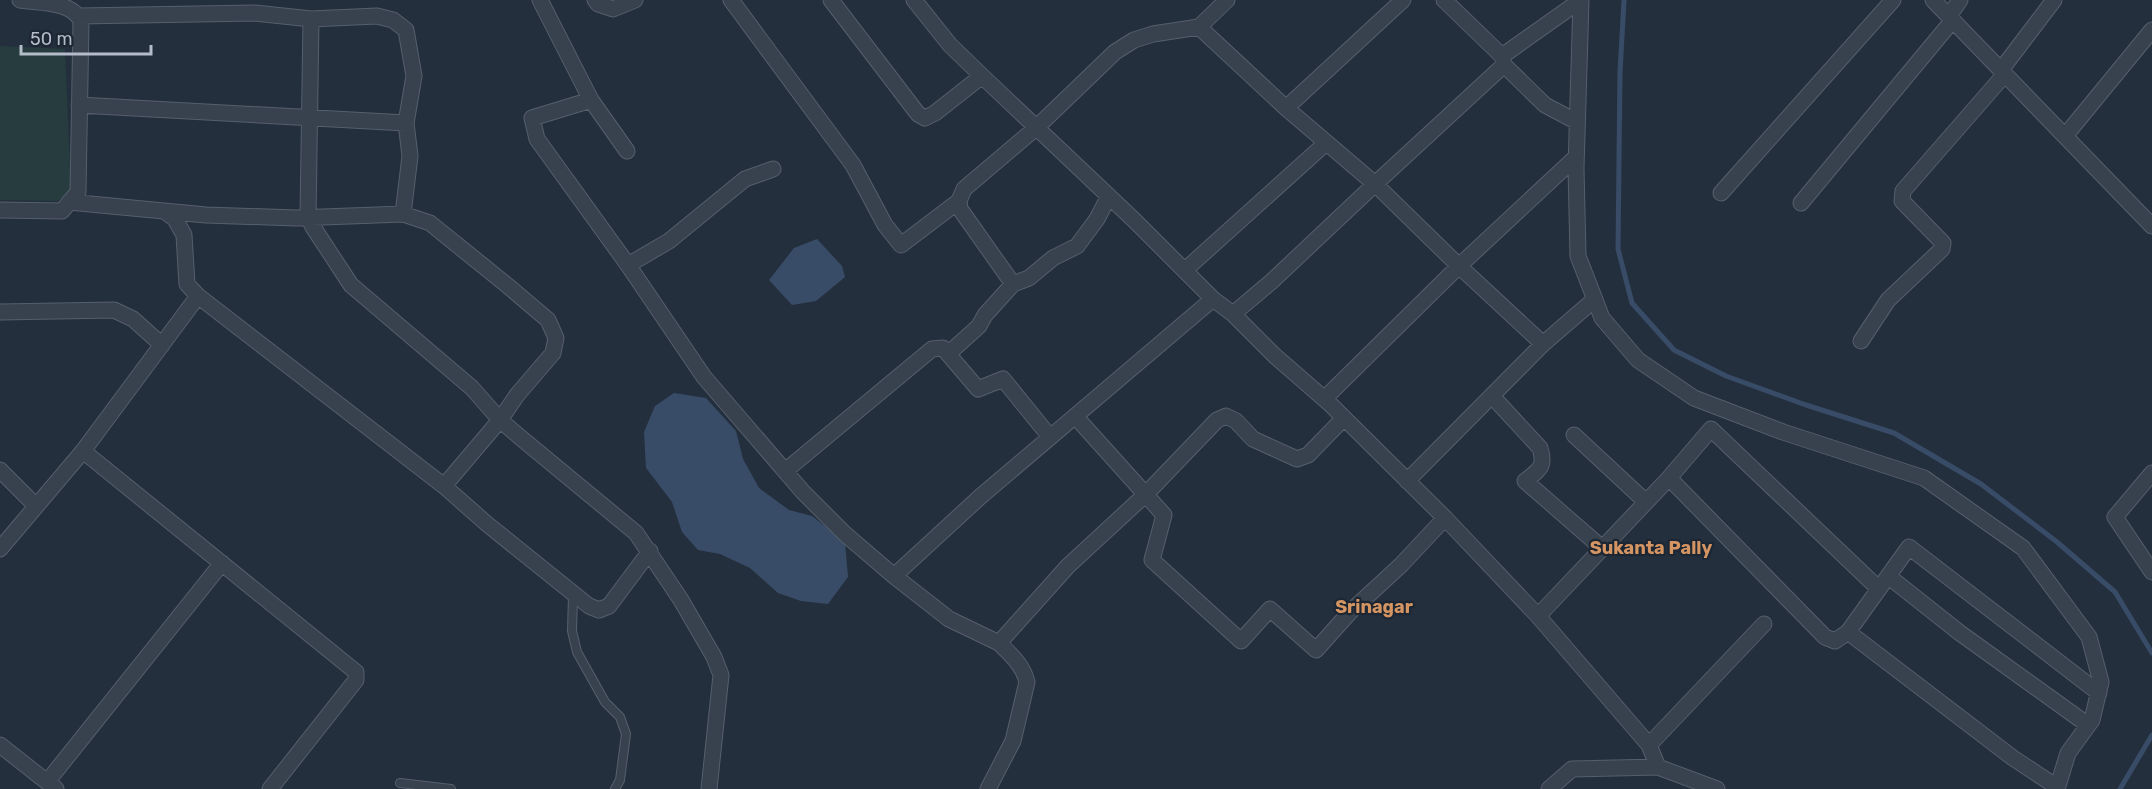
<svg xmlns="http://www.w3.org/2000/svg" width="2152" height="789" font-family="Rubik,sans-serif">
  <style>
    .green { fill: #263c3f }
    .water { fill: #394c67 }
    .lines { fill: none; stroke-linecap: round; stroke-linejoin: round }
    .stream { stroke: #394c67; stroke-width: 5 }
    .service-casing { stroke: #565f6c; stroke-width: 10 }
    .minor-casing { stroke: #565f6c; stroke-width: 17 }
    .service { stroke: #38414e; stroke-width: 8 }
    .minor { stroke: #38414e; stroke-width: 15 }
    .labels { text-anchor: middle; stroke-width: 4.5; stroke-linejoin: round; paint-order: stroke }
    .neighbourhood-label { font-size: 18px; font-weight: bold; fill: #d59563; stroke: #1d2633 }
  </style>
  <rect width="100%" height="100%" fill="#242f3e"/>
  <path class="green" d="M 0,46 L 65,49 L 71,192 L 57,201 L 0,200 Z"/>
  <path class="water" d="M 817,239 L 842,266 L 845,277 L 816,301 L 792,305 L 769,280 L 794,248 Z
    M 674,393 L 706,398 L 736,431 L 743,459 L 759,488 L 789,510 L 812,516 L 845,542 L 848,577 L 828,604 L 801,601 L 778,593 L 750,568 L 720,554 L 698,550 L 682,532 L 672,502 L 646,468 L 644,432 L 655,406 Z"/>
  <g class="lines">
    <path class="stream" d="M 1624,0 L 1620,72 L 1618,249 L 1632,303 L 1674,350 L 1726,376 L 1806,405 L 1894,433 L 1981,484 L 2057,542 L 2115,592 L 2152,653
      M 2120,789 L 2152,735"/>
    <g class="service-casing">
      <path id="service" d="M 573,595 L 572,631 L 577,652 L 605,702 L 620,717 L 626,734 L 620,780 L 615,789
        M 400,783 L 451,789"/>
    </g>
    <g class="minor-casing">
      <path id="minor" d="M 540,0 L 591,100 L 532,118 L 537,139 L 628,265 L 704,377 L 803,492 L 845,534 L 894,576 L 949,619 L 999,643 L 1068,566 L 1146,494 L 1217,420 L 1226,416 L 1236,421 L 1253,439 L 1297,459 L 1308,455 L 1344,418
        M 595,0 L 598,4 L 613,9 L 635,0
        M 731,0 L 853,165 L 885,225 L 901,245 L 959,201
        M 831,0 L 918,114 L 925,118 L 935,113 L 982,76
        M 914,0 L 950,45 L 982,76 L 1134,220 L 1213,299 L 1233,314 L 1275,356 L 1329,403 L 1445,518 L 1538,616 L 1606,695 L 1649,745 L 1658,767
        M 1581,0 L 1576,168 L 1578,256 L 1602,318 L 1638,360 L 1694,398 L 1783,432 L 1924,478 L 2023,548 L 2089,637 L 2101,682 L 2092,720 L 2068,753 L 2057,789
        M 1933,0 L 2152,226
        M 79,16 L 255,13 L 311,19 L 308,217 L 313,227 L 351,285 L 472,388 L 500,420 L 521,438 L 636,533 L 681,600 L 714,657 L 721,675 L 709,789
        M 1949,16 L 1960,0
        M 311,19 L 377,16 L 393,20 L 406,30 L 414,76 L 406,123
        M 1199,27 L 1286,108 L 1375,184 L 1271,282 L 1233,314
        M 1502,56 L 1581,0
        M 1504,65 L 1545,105 L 1577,122
        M 2001,70 L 2054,0
        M 591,100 L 627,151
        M 79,105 L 406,123 L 410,156 L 403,214
        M 1286,108 L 1403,0
        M 2065,136 L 2152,30
        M 1721,193 L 1893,0
        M 69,202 L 206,215 L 296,218 L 403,214 L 430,223 L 508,286 L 548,320 L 556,338 L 553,353 L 517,395 L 500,420 L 444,486
        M 1801,203 L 1953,20
        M 0,210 L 62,211 L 78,192 L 81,21 C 72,1 40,3 20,0
        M 164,211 L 175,219 L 184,235 L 187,284 L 198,296
        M 628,265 L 669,241 L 745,179 L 773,169
        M 1185,270 L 1326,143
        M 1013,284 L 1029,278 L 1053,258 L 1077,246 L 1097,219 L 1109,196
        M 0,312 L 114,310 L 133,319 L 162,345
        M 1861,341 L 1888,300 L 1942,249 L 1943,243 L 1902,201 L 1903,191 L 2005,74
        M 1543,344 L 1595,299
        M 948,354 L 979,326 L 985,315 L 1013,284 L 960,209 L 959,201 L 964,189 L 1037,127 L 1115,52 L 1134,40 L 1153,34 L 1199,27 L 1227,0
        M 1492,396 L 1540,448 C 1546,467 1539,470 1525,481 L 1602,548
        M 1324,399 L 1459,266 L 1576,157
        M 1075,416 L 1164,515 L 1152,560 L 1241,641 L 1270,609 L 1316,650 L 1350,612 L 1401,565 L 1445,518
        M 1574,435 L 1646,502
        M 83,451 L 356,672 L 356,680 L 270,789
        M 0,470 L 35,505
        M 785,471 L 932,349 L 943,348 L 978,389 L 1003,379 L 1050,437
        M 2152,473 L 2115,517 L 2152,572
        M 1669,478 L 1711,429 L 1879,589
        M 1407,481 L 1543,344 L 1459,266 L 1375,184 L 1504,65 L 1502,56 L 1444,0
        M 0,549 L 83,451 L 198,296 L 444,486 L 487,524 L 589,606 L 599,610 L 609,606 L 650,551
        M 894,576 L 981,496 L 1213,299
        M 1888,576 L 1960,633 L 2088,725
        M 1538,616 L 1669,478 L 1825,637 L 1835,641 L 1848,632 L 2013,758 L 2057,787
        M 1848,632 L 1909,547 L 2099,693
        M 0,745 L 56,789
        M 1649,745 L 1764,624
        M 47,782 L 222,563
        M 988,789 L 1013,741 L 1027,682 C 1023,665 1011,655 999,643
        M 1549,789 L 1572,769 L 1658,767 L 1717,789"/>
    </g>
    <use href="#service" class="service"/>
    <use href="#minor" class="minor"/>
  </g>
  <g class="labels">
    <g class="neighbourhood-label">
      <text x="1651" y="554">Sukanta Pally</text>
      <text x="1374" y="613">Srinagar</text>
    </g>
  </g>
  <path d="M21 45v9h130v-9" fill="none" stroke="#b4bcc9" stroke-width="3"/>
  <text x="30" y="45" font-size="18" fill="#b4bcc9" stroke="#1d2633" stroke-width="4.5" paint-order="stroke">50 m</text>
</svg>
